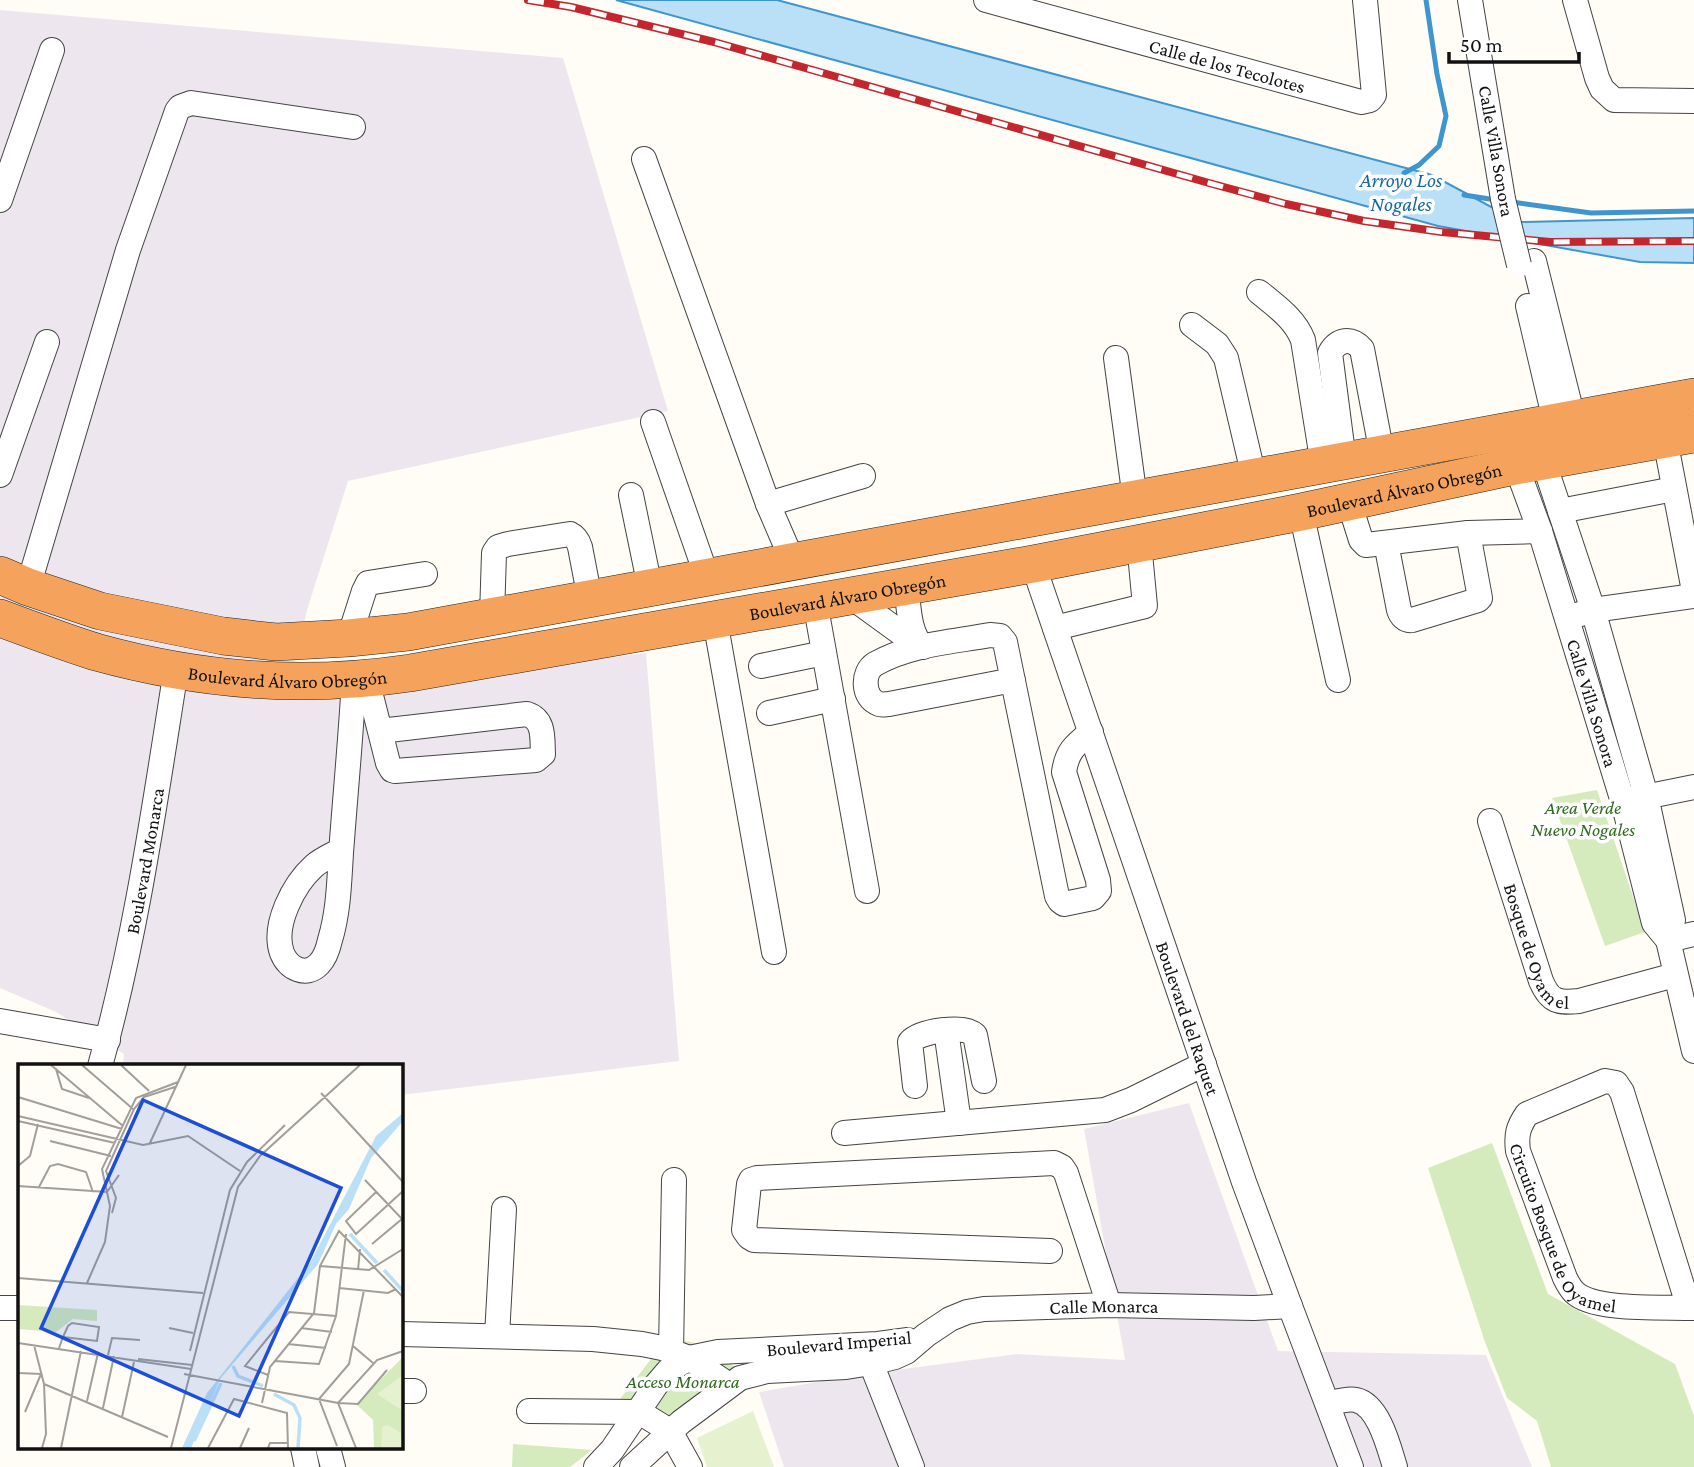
<svg xmlns="http://www.w3.org/2000/svg" width="1694" height="1467" font-family="'Crimson Pro',serif">
  <style>
    .industrial { fill: #eee6ef }
    .green { fill: #d5ebbd }
    .pitch { fill: #e6f2cf }
    .water { fill: #b9e0f7; stroke: #3f96cf; stroke-width: 2 }
    .lines { fill: none; stroke-linecap: round; stroke-linejoin: round }
    .stream { stroke: #3f96cf; stroke-width: 5 }
    .minor-casing { stroke: #444; stroke-width: 26 }
    .highway-casing { stroke: #222; stroke-width: 38 }
    .minor { stroke: #fff; stroke-width: 24 }
    .highway { stroke: #f5a25d; stroke-width: 37 }
    .rail-casing { stroke: #c4262e; stroke-width: 8 }
    .rail { stroke: #fff; stroke-width: 5; stroke-dasharray: 16; stroke-linecap: butt }
    .minor-bridge-casing { stroke: #444; stroke-width: 26; stroke-linecap: butt }
    .minor-bridge { stroke: #fff; stroke-width: 24 }
    .labels { text-anchor: middle; stroke-width: 7; stroke-linejoin: round; paint-order: stroke }
    .street-label { font-size: 19px; fill: #111; stroke: #fff }
    .park-label { font-size: 19px; font-style: italic; fill: #2f6b1f; stroke: #fff }
    .water-label { font-size: 21px; font-style: italic; fill: #1768a6; stroke: #fff }
    .inset-river { fill: none; stroke: #b9e0f7; stroke-width: 3.5 }
    .inset-road { fill: none; stroke: #a09f9a; stroke-width: 2 }
    .view { fill: #1d4ed8; fill-opacity: 0.15; stroke: #1d4ed8; stroke-width: 3.5 }
    .inset-edge { fill: none; stroke: #111; stroke-width: 3.5 }
  </style>
  <rect width="100%" height="100%" fill="#fffdf5"/>
  <path class="industrial" d="M 0,10 L 563,58 L 668,411 L 348,481 L 307,610 L 288,695 L 646,653 L 679,1061 L 401,1095 L 401,1066 L 123,1066 L 124,1054 L 56,1012 L 0,988 Z
    M 1189,1103 L 1278,1351 L 1486,1355 L 1532,1467 L 784,1467 L 759,1392 L 858,1375 L 1017,1354 L 1125,1360 L 1084,1129 Z"/>
  <path class="green" d="M 1597,790 L 1645,932 L 1605,946 L 1552,798 Z
    M 1492,1143 L 1548,1294 L 1675,1364 L 1694,1416 L 1694,1467 L 1551,1467 L 1537,1421 L 1507,1398 L 1485,1342 L 1428,1168 Z
    M 668,1337 L 713,1347 L 745,1377 L 675,1442 L 639,1408 L 620,1399 Z
    M 513,1444 L 592,1450 L 570,1467 L 512,1467 Z"/>
  <path class="pitch" d="M 753,1411 L 774,1467 L 707,1467 L 697,1438 Z"/>
  <path class="water" d="M 616,0 L 777,0 L 1432,175 L 1519,222 L 1694,218 L 1694,263 L 1640,262 L 1438,226 Z"/>
  <g class="lines">
    <path class="stream" d="M 1404,173 L 1419,165 L 1439,146 L 1446,116 L 1437,74 L 1426,0
      M 1464,195 L 1496,200
      M 1512,202 L 1591,213 L 1694,211"/>
    <g class="minor-casing">
      <g id="minor">
        <path id="s1" d="M 986,0 L 1361,102 L 1370,100 L 1374,95 L 1365,0"/>
        <path d="M 1470,0 L 1503,199"/>
        <path d="M 1575,0 L 1597,78 L 1602,89 L 1614,100 L 1694,101"/>
        <path d="M 644,159 L 768,504 L 793,562"/>
        <path d="M 0,200 L 52,50"/>
        <path d="M 1534,261 L 1577,434"/>
        <path d="M 1259,292 C 1276,306 1295,319 1303,340 L 1323,465"/>
        <path d="M 1528,306 L 1559,438"/>
        <path d="M 1192,325 L 1217,344 L 1226,358 L 1254,477"/>
        <path d="M 1116,358 L 1135,499"/>
        <path d="M 653,422 L 707,577"/>
        <path d="M 1665,439 L 1694,591"/>
        <path d="M 1539,448 L 1593,610 L 1646,796 L 1673,920 L 1668,940 L 1694,1051"/>
        <path id="s2" d="M 1511,452 L 1540,531 L 1623,802 L 1654,923 L 1668,940"/>
        <path d="M 1344,461 L 1330,353 C 1338,339 1351,337 1362,349 L 1382,454"/>
        <path d="M 0,475 L 47,342"/>
        <path d="M 631,495 L 650,587"/>
        <path d="M 1349,502 L 1361,540 L 1366,545 L 1468,533 L 1540,531"/>
        <path d="M 768,504 L 863,476"/>
        <path d="M 1560,511 L 1674,489"/>
        <path d="M 1301,512 L 1338,680"/>
        <path d="M 1386,543 L 1399,610 C 1401,616 1405,621 1412,620 L 1478,600 L 1480,598 L 1468,533"/>
        <path id="s3" d="M 1033,564 L 1244,1182 L 1290,1306 L 1351,1467"/>
        <path d="M 906,586 C 909,605 908,633 923,647"/>
        <path d="M 28,587 L 128,250 L 177,111 L 180,107 L 191,103 L 353,127"/>
        <path d="M 850,596 L 905,636 L 908,639 L 909,649"/>
        <path d="M 815,602 L 867,891"/>
        <path d="M 1577,615 L 1593,610 L 1694,596"/>
        <path d="M 492,616 L 494,553 L 498,547 L 508,544 L 570,534 C 576,537 578,541 580,547 L 590,599"/>
        <path d="M 715,620 L 774,952"/>
        <path d="M 1055,628 L 1145,606 L 1139,543"/>
        <path d="M 349,638 L 364,591 L 368,583 L 425,574"/>
        <path d="M 761,666 L 824,653"/>
        <path d="M 367,680 L 388,763 L 392,770 L 395,771 L 536,760 L 543,754 C 542,738 545,720 527,714 L 380,731"/>
        <path d="M 1013,680 L 889,704 C 886,704 882,705 879,704 C 862,698 862,672 875,664 C 910,644 952,642 990,635 L 1000,636 L 1005,642 L 1057,896 L 1060,901 L 1064,904 L 1093,898 L 1099,891 L 1098,880 L 1064,772 C 1067,751 1075,745 1091,732"/>
        <path d="M 769,713 L 833,699"/>
        <path d="M 1630,800 L 1694,787"/>
        <path id="s4" d="M 1490,821 L 1541,981 C 1550,1002 1558,1003 1579,1001 L 1675,975"/>
        <path d="M 341,850 C 332,855 322,859 314,866 C 294,884 272,925 282,953 C 288,968 306,978 319,964 C 325,958 328,949 330,940 C 340,907 339,874 342,840 C 346,787 351,734 354,680"/>
        <path d="M 1668,940 L 1694,934"/>
        <path d="M 0,1021 L 108,1040"/>
        <path d="M 946,1030 L 959,1123"/>
        <path id="s5" d="M 100,1066 C 136,938 155,802 176,670"/>
        <path d="M 915,1086 L 910,1042 C 920,1031 964,1024 975,1035 L 984,1081"/>
        <path d="M 844,1133 L 1105,1110 L 1131,1100 L 1204,1064"/>
        <path d="M 1050,1251 L 754,1240 L 749,1237 L 744,1230 L 749,1184 L 751,1180 L 757,1178 L 1054,1163 L 1062,1167 L 1066,1173 L 1109,1305"/>
        <path d="M 0,1308 L 19,1308"/>
        <path id="s6" d="M 1689,1308 L 1622,1092 L 1616,1083 L 1605,1081 L 1527,1114 C 1518,1127 1516,1135 1518,1151 L 1565,1278 C 1567,1282 1570,1288 1574,1292 C 1593,1311 1661,1307 1689,1308 L 1694,1308"/>
        <path d="M 401,1334 L 593,1339 L 642,1344 L 662,1348 L 689,1358 L 729,1385"/>
        <path d="M 497,1336 L 504,1209"/>
        <path d="M 671,1352 L 674,1180"/>
        <path d="M 871,1363 L 912,1467"/>
        <path d="M 401,1391 L 414,1391"/>
        <path d="M 1328,1404 C 1336,1402 1347,1398 1356,1400 C 1379,1405 1389,1448 1395,1467"/>
        <path d="M 529,1411 L 639,1412 L 670,1431 L 690,1467"/>
        <path d="M 303,1448 L 307,1467"/>
        <path d="M 328,1448 L 333,1467"/>
        <path d="M 596,1467 L 612,1450 L 656,1385 L 668,1371 L 689,1358 L 718,1352 L 878,1344 L 908,1340"/>
        <path id="s7" d="M 632,1467 L 681,1422 L 740,1378 L 767,1371 L 846,1367 L 871,1363 L 895,1357 L 906,1352 L 926,1335 L 950,1319 L 967,1312 L 984,1309 L 1109,1305 L 1254,1308 L 1290,1306"/>
      </g>
    </g>
    <g class="highway-casing">
      <g id="highway">
        <path d="M 0,575 L 28,587 L 100,611 L 223,636 L 276,642 L 349,638 L 408,632 L 1694,397"/>
        <path id="s8" d="M 0,618 C 32,630 64,642 96,652 C 201,681 302,689 410,673 L 1033,564 L 1301,512 L 1515,466 L 1694,434"/>
      </g>
    </g>
    <use href="#minor" class="minor"/>
    <use href="#highway" class="highway"/>
    <g class="rail-casing">
      <path id="rail" d="M 528,0 L 571,7 L 714,42 L 1209,183 L 1286,204 L 1364,221 L 1442,232 L 1550,242 L 1694,241"/>
    </g>
    <use href="#rail" class="rail"/>
    <g class="minor-bridge-casing">
      <path id="minor-bridge" d="M 1503,199 L 1519,265"/>
    </g>
    <use href="#minor-bridge" class="minor-bridge"/>
  </g>
  <g class="labels">
    <g class="street-label">
      <text dy="7" stroke="none"><textPath href="#s1" startOffset="250">Calle de los Tecolotes</textPath></text>
      <text transform="translate(1497 151) rotate(80)" y="7">Calle Villa Sonora</text>
      <text dy="7" stroke="none"><textPath href="#s8" startOffset="1430">Boulevard Álvaro Obregón</textPath></text>
      <text dy="7" stroke="none"><textPath href="#s8" startOffset="863">Boulevard Álvaro Obregón</textPath></text>
      <text dy="7" stroke="none"><textPath href="#s8" startOffset="296">Boulevard Álvaro Obregón</textPath></text>
      <text dy="7" stroke="none"><textPath href="#s2" startOffset="264">Calle Villa Sonora</textPath></text>
      <text dy="7" stroke="none"><textPath href="#s5" startOffset="210">Boulevard Monarca</textPath></text>
      <text dy="7" stroke="none"><textPath href="#s4" startOffset="136">Bosque de Oyamel</textPath></text>
      <text dy="7" stroke="none"><textPath href="#s3" startOffset="480">Boulevard del Raquet</textPath></text>
      <text dy="7" stroke="none"><textPath href="#s6" startOffset="467">Circuito Bosque de Oyamel</textPath></text>
      <text dy="7" stroke="none"><textPath href="#s7" startOffset="520">Calle Monarca</textPath></text>
      <text transform="translate(839 1343) rotate(-5)" y="7">Boulevard Imperial</text>
    </g>
    <g class="park-label">
      <text x="1583" y="814">Area Verde<tspan x="1583" dy="22">Nuevo Nogales</tspan></text>
      <text x="683" y="1388">Acceso Monarca</text>
    </g>
    <g class="water-label">
      <text x="1401" y="187">Arroyo Los<tspan x="1401" dy="24">Nogales</tspan></text>
    </g>
  </g>
  <g transform="translate(18 1064)">
    <rect width="385" height="385" fill="#fffdf5"/>
    <path d="M 0,241 L 79,246 L 79,257 L 55,255 L 38,268 L 0,265 ZM 385,293 L 385,384 L 356,384 L 355,356 L 338,340 Z" fill="#d5ebbd"/>
    <path d="M 385,311 L 385,347 L 359,330 ZM 370,361 L 383,369 L 385,384 L 363,384 L 364,363 Z" fill="#e6f2cf"/>
    <path d="M 385,49 L 385,57 L 353,94 L 331,145 L 318,160 L 300,200 L 202,315 L 173,384 L 164,384 L 189,329 L 292,199 L 358,72 Z" fill="#b9e0f7"/>
    <path class="inset-river" d="M 332,170 L 359,199M 366,206 L 385,227M 215,302 L 220,312 L 245,322M 256,330 L 276,341 L 282,354 L 280,384M 176,377 L 203,319"/>
    <path class="inset-road" d="M 33,1 L 105,62M 64,1 L 115,45M 103,1 L 131,27M 38,5 L 44,25 L 71,34M 303,29 L 385,118M 0,33 L 104,65M 0,52 L 125,81 L 170,72 L 222,107M 0,57 L 97,79M 32,77 L 93,92M 131,81 L 168,1M 0,102 L 12,92 L 20,60M 347,116 L 385,156M 0,122 L 89,128 L 101,111M 21,123 L 32,102 L 40,100 L 68,108 L 75,128M 358,128 L 328,157 L 338,170 L 385,127M 94,149 L 98,134 L 88,107 L 116,45 L 126,33 L 157,23M 354,180 L 384,155M 302,202 L 351,206 L 385,185M 340,206 L 342,185M 0,214 L 185,229M 69,219 L 87,178 L 92,142 L 84,105 L 118,34 L 160,18M 321,224 L 370,229 L 378,225M 151,264 L 175,269M 283,264 L 314,268M 0,279 L 173,305M 270,280 L 308,284M 16,281 L 26,320 L 28,370 L 24,384M 335,282 L 355,299M 41,284 L 45,273 L 50,262 L 54,259 L 81,263 L 79,277 L 45,273M 172,287 L 212,126 L 229,98 L 267,61M 90,291 L 94,274 L 122,276M 120,295 L 174,301M 257,297 L 301,300 L 318,252 L 328,170M 0,309 L 24,310M 166,310 L 320,339 L 338,384M 250,311 L 227,302 L 271,248 L 318,252M 26,320 L 150,373M 69,337 L 80,289M 244,339 L 252,303 L 296,249 L 302,202 L 321,167 L 385,233M 320,339 L 359,296 L 385,287M 320,339 L 340,340 L 369,306M 85,344 L 96,292M 7,348 L 23,310M 104,353 L 116,298M 319,382 L 301,335 L 331,300 L 346,226M 43,384 L 63,287M 153,384 L 220,123 L 242,92 L 342,1M 190,384 L 216,335 L 269,349 L 270,384M 222,384 L 231,364M 250,384 L 252,379 L 270,379"/>
    <path class="view" d="M 125,36 L 323,124 L 221,352 L 23,264 Z"/>
    <rect width="385" height="385" class="inset-edge"/>
  </g>
  <path d="M1449 52v10h130v-10" fill="none" stroke="#111111" stroke-width="3.5"/>
  <text x="1460" y="52" font-size="21" fill="#111111" stroke="#ffffff" stroke-width="5" paint-order="stroke">50 m</text>
</svg>
